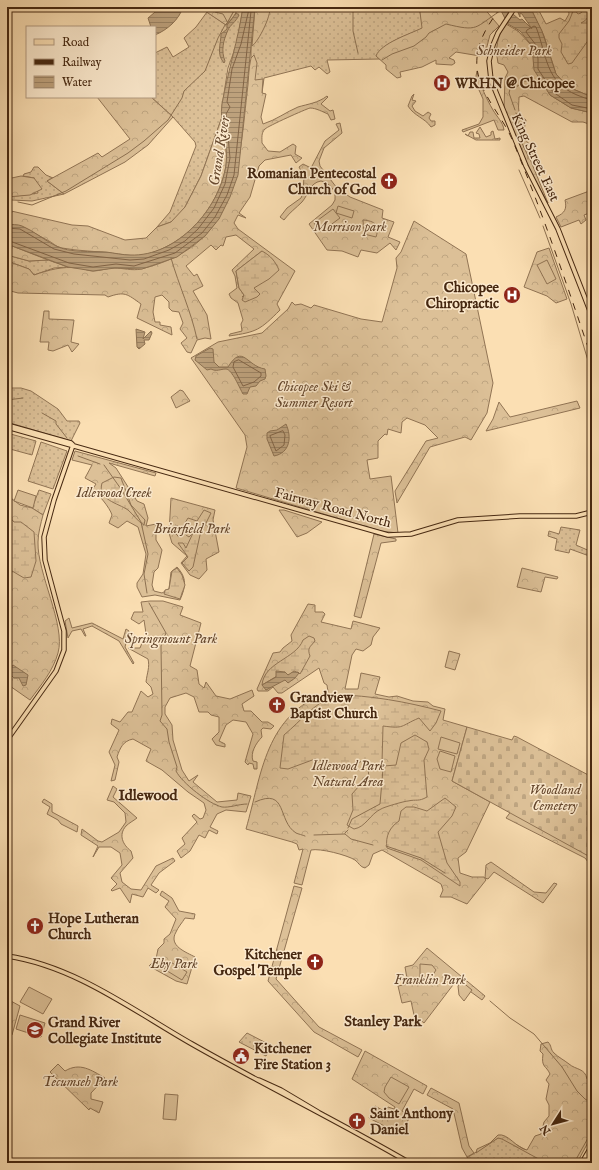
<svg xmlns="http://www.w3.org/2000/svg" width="599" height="1170" font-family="'IM FELL English',serif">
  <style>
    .grass { fill: url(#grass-dots); stroke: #917454 }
    .forest { fill: url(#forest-crowns); stroke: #917454; fill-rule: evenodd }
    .wetland { fill: url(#wetland-marsh); stroke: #917454 }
    .cemetery { fill: url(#cemetery-stones); stroke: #917454 }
    .pitch { fill: #dcc097; stroke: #917454 }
    .water { fill: url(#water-rules); stroke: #8d7151 }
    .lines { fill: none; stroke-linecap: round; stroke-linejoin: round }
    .shore { stroke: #826446; stroke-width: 1 }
    .stream { stroke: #8d7151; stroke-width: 1 }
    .major-casing { stroke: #462811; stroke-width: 5.5 }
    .highway-casing { stroke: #462811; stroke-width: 6 }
    .major { stroke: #fbdfb3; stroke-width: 3.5 }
    .highway { stroke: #fbdfb3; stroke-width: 4 }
    .rail { stroke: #462811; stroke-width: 1; stroke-dasharray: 7 7; stroke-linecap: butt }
    .labels { text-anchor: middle; stroke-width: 3; stroke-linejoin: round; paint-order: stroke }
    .park-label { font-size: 14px; font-style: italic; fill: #64462c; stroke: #fceace }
    .poi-label { font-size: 14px; font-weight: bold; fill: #462811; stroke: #fceace; text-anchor: start }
    .street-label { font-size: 14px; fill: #462811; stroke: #fceace }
    .water-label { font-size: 15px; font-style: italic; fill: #6a4c31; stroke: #fceace }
    .neighbourhood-label { font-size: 15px; font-weight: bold; fill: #462811; stroke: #fceace }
  </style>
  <defs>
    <pattern id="grass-dots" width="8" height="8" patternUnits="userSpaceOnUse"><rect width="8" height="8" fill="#dcc097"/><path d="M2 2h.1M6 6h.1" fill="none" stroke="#bea581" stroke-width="1.8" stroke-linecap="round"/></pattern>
    <pattern id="forest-crowns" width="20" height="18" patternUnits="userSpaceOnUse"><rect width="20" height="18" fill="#dcc097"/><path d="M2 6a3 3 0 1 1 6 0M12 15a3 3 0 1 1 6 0" fill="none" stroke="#bea581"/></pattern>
    <pattern id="wetland-marsh" width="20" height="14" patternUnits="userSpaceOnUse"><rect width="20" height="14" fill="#dcc097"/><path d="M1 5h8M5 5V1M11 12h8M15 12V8" fill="none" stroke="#bea581"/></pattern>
    <pattern id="cemetery-stones" width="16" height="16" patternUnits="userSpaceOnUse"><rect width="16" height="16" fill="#dcc097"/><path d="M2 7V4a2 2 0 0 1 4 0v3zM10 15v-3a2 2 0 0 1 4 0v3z" fill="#bea581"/></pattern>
    <pattern id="water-rules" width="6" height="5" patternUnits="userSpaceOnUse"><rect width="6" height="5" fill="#bda17c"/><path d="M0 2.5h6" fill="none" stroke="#9b8364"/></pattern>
  </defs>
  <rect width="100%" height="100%" fill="#fbdfb3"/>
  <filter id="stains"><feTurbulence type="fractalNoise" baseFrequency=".005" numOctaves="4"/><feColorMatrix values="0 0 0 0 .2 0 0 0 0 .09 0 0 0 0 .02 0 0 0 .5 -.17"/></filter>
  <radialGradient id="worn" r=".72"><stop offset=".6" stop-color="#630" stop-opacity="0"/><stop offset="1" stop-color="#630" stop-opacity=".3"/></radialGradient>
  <path class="grass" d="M 236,7 L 243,7 L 237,43 L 228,68 L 222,106 L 222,117 L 201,176 L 185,207 L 176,218 L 171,222 L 157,227 L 170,212 L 196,146 L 195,142 L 173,117 L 151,97 L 155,97 L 155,53 L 167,47 L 173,57 L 189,47 L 184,38 L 196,27 L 207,12 L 226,25 Z
    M 270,7 L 426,7 L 420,12 L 423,28 C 410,34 382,43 376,56 L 380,59 L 327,60 L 330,72 L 327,74 L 319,67 L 315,70 L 311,66 L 264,78 L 262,93 L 252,92 L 254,56 L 251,58 L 251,38 L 261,33 Z
    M 34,167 L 38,167 L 46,175 L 53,178 L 47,181 L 64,194 L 32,201 L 12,200 L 9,197 L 38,193 L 34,178 L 23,176 L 24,174 L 31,172 Z
    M 7,255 L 29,261 L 48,260 L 68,267 L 54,268 L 34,275 L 29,269 L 7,261 Z
    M 7,388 L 21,388 L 31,391 L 58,409 L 67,421 L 79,421 L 80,423 L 71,441 L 7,422 Z
    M 7,433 L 36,441 L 32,455 L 10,449 L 7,456 Z
    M 41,442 L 67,451 L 53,489 L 28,481 Z
    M 39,490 L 51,494 L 43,515 L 32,508 Z
    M 561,527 L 580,530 L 576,545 L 592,552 L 592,557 L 570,549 L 569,553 L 555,550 L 557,539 L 548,536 L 549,531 L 559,534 Z
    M 247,1033 L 272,1046 L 266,1056 L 239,1042 Z
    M 501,1136 L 549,1163 L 459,1163 Z"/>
  <path class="forest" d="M 210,7 L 236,7 L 226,25 L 205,11 Z
    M 260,7 L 270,7 C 271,16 259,41 252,46 L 255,8 Z
    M 426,7 L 483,7 L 499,26 L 490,35 L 486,50 L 480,56 L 456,52 L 449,58 L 454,60 L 455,63 L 452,65 L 436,64 L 436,60 L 422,67 L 400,72 L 401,77 L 397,78 L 386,69 L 386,65 L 376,56 C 381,43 410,34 422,28 L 420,12 Z
    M 530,7 L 537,7 L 546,24 L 560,18 L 565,21 L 569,14 L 568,7 L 573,7 L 572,14 L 592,16 L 592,97 L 568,87 L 556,74 L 544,36 Z
    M 506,24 L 518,31 L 532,46 L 535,59 L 534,67 L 550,95 L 571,108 L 592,113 L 592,136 L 592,125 L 583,122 L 572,122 L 524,96 L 519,97 C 519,107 516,114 526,120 C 523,136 520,139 535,147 L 530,159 L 548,203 L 530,171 L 504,109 L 505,78 L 508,72 L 504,65 L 498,63 C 495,47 497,37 506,24 Z
    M 254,55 L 257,63 L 255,80 L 263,79 L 262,93 L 266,94 L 261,117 L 263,124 C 276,120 286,112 298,107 C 308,104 318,103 327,96 L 328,97 L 321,104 L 330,111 L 333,110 L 335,119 L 331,120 L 328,114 C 323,112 316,108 310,108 C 306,109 268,126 265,129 C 261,133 262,138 262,143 L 268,151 L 280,152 L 293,144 L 296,146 L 295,154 L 302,158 L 296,163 L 291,155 L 265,160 L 259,166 L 250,197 L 239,213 L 246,218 L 238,215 L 234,223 L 238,229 L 295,271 L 277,304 L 280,310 C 260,330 257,332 229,336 L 230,334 L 242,331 L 241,324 L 243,320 L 238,303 L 231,298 L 229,294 L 237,288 L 235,276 L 232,270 L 254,249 L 236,235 L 226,237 L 223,246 L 221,245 L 216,250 L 211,245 L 186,266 L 194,276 L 197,274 L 203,286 L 193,291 L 207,315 L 211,339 L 205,338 L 197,340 L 191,353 L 187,352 L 181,343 L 187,338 L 180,329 L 183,323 L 179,312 L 172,311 L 169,308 L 169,302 L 162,295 L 155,297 L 153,312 L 155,322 L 160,322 L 160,325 L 171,327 L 172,335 L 137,318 L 141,304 C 127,294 125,291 108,297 L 105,295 L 18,293 L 7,290 L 7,261 L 29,269 L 34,275 C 49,270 62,266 78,268 C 83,268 88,271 93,271 C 100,271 107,268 114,268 C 123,268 132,271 141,269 C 236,246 238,175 247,93 C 249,81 248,70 251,58 ZM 262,251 L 258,284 L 253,288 L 254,291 L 242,297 L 244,295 L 239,288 L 236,271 Z
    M 477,71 C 480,85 486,98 493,110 C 497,117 503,122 504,130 L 498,130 L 494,120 L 463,132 L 462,130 L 479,124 L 483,117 L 483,99 L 475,81 Z
    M 414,94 L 412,100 L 416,101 L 412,106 L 415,111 L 423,116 L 428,112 L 431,114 L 429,118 L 431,121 L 435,121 L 435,125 L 431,127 C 425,118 414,116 408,106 L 412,96 Z
    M 97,97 L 151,97 L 173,117 L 148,145 L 125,162 L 64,194 L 47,181 L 98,153 L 102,157 L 130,139 Z
    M 222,117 C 223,132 228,152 226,166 C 218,208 186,245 144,255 C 132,257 121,254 110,253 C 94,251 78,251 62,248 C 56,247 53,243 49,241 C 33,233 25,226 7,224 L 7,210 L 72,225 L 88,226 L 125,240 L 146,238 L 157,227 L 171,222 L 185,207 L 201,176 Z
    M 340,123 L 342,133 L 324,148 L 319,161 L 320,166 L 337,188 L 350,197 L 383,210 L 382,218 L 394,222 L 388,237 L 400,242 L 396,250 L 390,243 L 377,253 L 361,250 L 358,257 L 342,251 L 327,250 L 309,224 L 332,205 L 335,200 C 336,189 330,184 321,181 C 309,183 309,194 302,202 C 296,208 289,213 284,220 L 280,217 L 287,208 L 301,198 L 303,193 L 304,176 L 299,167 L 303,164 L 311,168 L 325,141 L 339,130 L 336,124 Z
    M 480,127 L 486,137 L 491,135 L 491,132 L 493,131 L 495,139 L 500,138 L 500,140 L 476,140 L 465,134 L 468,136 L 470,132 L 473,132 L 474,138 L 480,138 L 479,134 L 476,133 Z
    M 21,176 L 34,178 L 42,189 L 30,195 L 7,197 L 7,179 Z
    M 592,190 L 592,212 L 584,215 L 586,220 L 581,224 L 579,220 L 561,227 L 556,217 C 565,213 567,209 565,200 Z
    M 414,221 L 466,254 L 493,383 L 487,413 L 471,440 L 465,437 L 430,447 L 397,503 L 395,491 L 426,441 L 438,438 L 425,425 L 407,418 L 402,422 L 401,433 L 388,429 L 387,435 L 385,434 L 378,441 L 378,458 L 367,460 L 370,479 L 391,476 L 398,533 L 381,531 L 236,488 L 247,447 L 245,435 L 191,358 L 218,342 L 262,333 L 288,309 L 292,302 L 295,305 L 301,304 L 311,308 L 314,305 L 361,319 L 382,322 L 397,268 L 396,258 L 401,252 Z
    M 7,244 L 48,260 L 29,261 L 7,255 Z
    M 549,248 L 567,299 L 556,303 L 547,296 L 524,287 L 537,252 Z
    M 44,311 L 49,311 L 49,319 L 74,320 L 71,342 L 79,344 L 73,351 L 72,352 L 68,345 L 53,351 L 48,350 L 49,342 L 40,342 Z
    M 180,390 L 183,391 L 190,401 L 176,408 L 171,397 Z
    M 577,401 L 580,408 L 486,431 L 493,419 L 499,402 L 510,417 Z
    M 75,451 L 156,473 L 155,476 L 109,463 L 116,468 L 137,501 L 144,504 L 148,518 L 146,526 L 156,524 L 156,540 L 162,550 L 158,568 L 154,572 L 152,585 L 154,591 L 162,593 L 169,589 L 171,572 L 177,567 C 187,578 186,586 180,600 L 155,595 L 142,597 L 137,587 L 137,583 L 143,574 L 146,554 L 138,527 L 127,521 L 118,528 L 109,523 L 112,515 C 110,508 98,493 92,490 L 96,484 L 85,478 L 92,465 L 72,460 Z
    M 7,495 L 20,505 L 32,508 L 43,515 C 41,523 38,533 38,542 C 37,573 66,625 58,653 C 53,671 41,685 30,700 L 7,684 Z
    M 171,498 L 215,510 L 213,520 L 219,552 L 206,559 L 207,570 L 199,579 L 190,575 L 181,563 L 187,556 L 172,543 L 169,533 Z
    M 279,510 L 284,510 L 322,522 L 307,533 L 297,537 Z
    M 374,534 L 396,539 L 396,541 L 381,543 L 361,618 L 354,616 Z
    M 522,568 L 558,577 L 557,579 L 545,577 L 541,592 L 517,587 Z
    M 150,601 L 163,601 L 183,607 L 180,615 L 201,623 L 190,666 L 197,670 L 199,684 L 204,688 L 206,682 L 216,696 L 230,699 L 252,690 L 254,696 L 242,704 L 244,711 L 251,711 L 262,722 L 268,722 L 274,726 L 271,729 L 263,728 L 261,730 L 262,737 C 256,743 250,753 253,761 L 257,762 L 257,769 L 254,769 L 253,764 L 249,763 L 248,765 L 245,762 L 253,734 L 246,722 L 233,720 L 226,725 L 219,741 L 225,744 L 225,747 L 216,745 L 212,739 L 219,732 L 219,717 L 211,715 L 208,712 L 199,712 L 194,697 L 186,693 L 170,698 L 165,707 L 165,714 L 172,725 L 173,740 L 182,770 L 189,781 L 198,775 L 193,782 L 217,802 L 237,800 L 238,793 L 251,796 L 246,812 L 226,810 L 217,814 L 210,827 L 218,831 L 217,834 L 209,830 L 205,838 L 199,835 L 190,851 L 181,858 L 177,851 L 185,844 L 182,838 L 197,822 L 192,816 L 194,814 L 200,819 L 203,818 L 206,810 L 204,803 L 188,792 L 162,770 L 146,761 L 151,749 L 133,739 C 123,741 120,748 117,757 L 119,762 L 115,780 L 111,781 L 115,765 L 109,752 L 119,730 L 111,724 L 112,719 L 120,722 L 128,712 L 132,712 L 141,691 L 148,697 L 153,694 L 151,687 L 146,682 C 147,673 150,667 148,659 L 128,648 L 140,648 L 142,643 L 147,640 L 144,620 L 139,624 L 131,619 L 134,612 L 143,612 L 141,602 Z
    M 308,604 L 315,605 L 315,612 L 323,612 L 325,614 L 321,622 L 351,629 L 353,621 L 380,628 L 373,637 L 371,645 L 363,651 L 356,649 L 352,655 L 345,689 L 358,689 L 361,673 L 380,677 L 375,694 L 389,697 L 397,696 L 413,701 L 428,702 L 433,706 L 445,709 L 443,720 L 467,727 L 452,781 L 490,802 L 466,852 L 458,858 L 460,873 L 472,877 L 484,877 L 486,880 L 467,904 L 451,897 L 440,897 L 443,890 L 441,884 L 382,850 L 373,854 L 369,865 L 365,868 C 360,867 359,863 355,860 C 347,855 320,848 311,850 L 302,885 L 294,883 L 303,849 L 299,850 L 297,844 L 292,842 L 246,829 C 262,773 265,715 328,692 L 327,685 L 324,683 L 319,668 L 282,693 L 278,693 L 273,687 L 268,691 L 258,691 L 257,689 L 273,653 L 280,652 L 283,648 L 292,641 L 291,635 Z
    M 69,618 L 72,628 L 92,623 L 123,639 L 126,629 L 129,631 L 125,647 L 134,663 L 133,664 L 119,641 L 92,626 L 83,629 L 86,636 L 85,636 L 81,629 L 72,631 L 68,638 L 65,621 Z
    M 449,651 L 460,654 L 455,670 L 445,667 Z
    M 113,786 L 117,789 L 113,797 L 137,818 C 133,821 129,823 126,826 C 118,835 123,845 131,851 L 133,858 L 120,873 L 122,882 L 131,889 L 141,890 L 156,866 L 173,858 L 175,861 L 159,873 L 151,885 L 159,890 L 156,893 L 148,888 L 143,897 L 132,894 L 130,903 L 120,888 L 112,891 L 111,890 L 117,884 L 111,878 L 122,865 L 120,853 L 111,847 L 99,847 L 93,857 L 98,846 L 81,835 L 82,829 L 98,841 L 102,842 L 119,832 L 126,822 L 125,813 L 114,802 L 107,800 Z
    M 44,799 L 52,804 L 52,812 L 78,826 L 77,832 L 61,824 L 58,820 L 47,814 L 50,807 L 42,802 Z
    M 512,810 L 592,843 L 592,867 L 585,858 L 506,818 Z
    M 491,862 L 534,892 L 546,893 L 554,883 L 557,884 L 543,903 L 494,872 L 488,879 L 485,878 L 486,865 Z
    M 294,886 L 302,888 L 276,979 L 319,1027 L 362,1050 L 358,1057 L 314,1032 L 268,981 Z
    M 162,891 L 172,898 L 179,911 L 195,914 L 194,919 L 185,918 C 182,923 178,927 176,932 C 168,946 186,952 195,957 L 187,984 L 176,981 L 149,966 L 156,959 L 158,949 L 164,943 L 164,939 L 170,934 L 176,919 L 165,907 L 169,901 L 160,895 Z
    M 427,948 L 485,996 L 482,1000 L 456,981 L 424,1023 L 414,1015 L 411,1001 L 402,1003 L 398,986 L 408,984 L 405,967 L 413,965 Z
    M 9,1000 L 20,1006 L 12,1035 L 7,1034 L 7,1007 Z
    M 548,1042 C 552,1046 550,1049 554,1053 C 558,1057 564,1060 569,1064 C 576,1070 585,1068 587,1079 L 592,1080 L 592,1135 L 577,1163 L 546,1163 L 502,1139 L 498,1138 L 476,1153 L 477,1149 L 490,1143 L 498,1135 C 508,1133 516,1148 527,1150 L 535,1136 L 541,1134 L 544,1122 L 549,1116 L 549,1105 L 546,1099 L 549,1084 L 546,1080 L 550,1074 C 546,1065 541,1068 543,1054 L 540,1051 L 541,1044 Z
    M 365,1051 L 427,1086 L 423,1094 L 414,1089 L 402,1111 L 410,1117 L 400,1134 L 369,1118 L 375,1106 L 384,1111 L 388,1107 L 394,1109 L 395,1107 L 352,1079 Z
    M 58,1064 L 65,1071 C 80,1062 91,1070 105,1078 L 91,1093 L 91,1099 L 103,1102 L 99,1113 L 90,1108 L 89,1110 L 50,1072 Z
    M 431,1088 L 459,1103 L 469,1146 L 474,1153 L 467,1157 L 462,1148 L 453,1109 L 427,1095 Z"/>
  <path class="wetland" d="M 585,7 L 592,7 C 592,14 587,20 581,23 L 592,23 L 592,35 L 572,63 L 568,64 L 561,52 L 562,44 L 559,38 L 559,34 L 569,21 L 574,9 L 578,14 L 581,13 Z
    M 262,251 C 271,256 275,261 279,270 L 269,279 L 254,288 L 260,294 L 257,297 L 245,302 L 242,300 L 244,295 L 239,288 L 236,271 Z
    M 114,477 L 121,478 L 131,505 L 145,520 L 144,525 C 137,521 134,515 128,510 C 118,503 97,500 102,483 Z
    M 204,510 L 211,513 L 200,535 L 193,567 L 189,571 L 182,563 L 188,557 L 178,543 L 183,543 L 186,548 L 193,533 L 189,537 L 186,535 L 183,529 L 179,537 L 175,533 L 175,525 L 182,528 L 188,518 L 197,521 Z
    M 7,514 L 14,522 L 21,522 L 34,532 L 36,561 L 31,577 L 24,578 L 7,568 Z
    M 177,568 L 182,575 L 185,585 L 180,599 L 164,594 L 165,590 L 169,589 L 172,571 Z
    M 309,636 L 314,638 L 315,641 C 310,647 307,648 310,656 L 300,674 L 298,672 L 288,675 L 285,672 L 282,673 L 262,685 C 264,662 296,659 303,640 Z
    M 335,695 C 370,695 407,702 441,711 L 436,723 L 430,731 L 419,718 C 400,726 405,729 383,726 L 382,763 L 384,766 L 396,765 L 401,743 L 415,735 L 427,742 L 429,749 L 424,760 L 427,797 C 418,802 417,799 408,801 C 405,801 384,807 381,809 C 370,814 366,827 354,829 L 347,825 L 353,810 L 352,794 L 359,786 L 369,780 L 368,767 L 362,761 L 349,768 L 315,759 L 288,769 L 280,768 L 284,735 C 303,719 312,705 335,695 Z
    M 445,798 L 456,807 L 452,816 L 438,832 L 447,863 L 460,882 L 460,886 L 421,860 L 387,848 C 385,836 390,827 399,821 L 401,811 L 406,807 L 414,807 L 427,811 Z"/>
  <path class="cemetery" d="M 467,727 L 512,740 L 514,736 L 517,737 L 592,777 L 592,858 L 452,781 Z"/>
  <path class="pitch" d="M 338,206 L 354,211 L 352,218 L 336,213 L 340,218 L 321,232 L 314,223 L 333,209 L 336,213 Z
    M 363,220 C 375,221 380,225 376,237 L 364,234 Z
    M 547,260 L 556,279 L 547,284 L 537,265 Z
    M 18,490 L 36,496 L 33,508 L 14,501 Z
    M 441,737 L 460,743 L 457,754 L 438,749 Z
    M 440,751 L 455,756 L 451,772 L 440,769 L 437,759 Z
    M 169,961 L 187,972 L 182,980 L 164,969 Z
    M 420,964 L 432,965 L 436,970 L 429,981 L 420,978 Z
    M 461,981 L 472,990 L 464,1001 L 459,995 L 458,986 Z
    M 29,987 L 52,999 L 43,1014 L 20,1002 Z
    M 20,1015 L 45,1023 L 41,1037 L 16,1029 Z
    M 391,1077 L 409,1087 L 399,1104 L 389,1098 L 384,1092 L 385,1087 Z
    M 165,1094 L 178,1095 L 176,1120 L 163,1119 Z"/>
  <path class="water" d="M 161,7 L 183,7 C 179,20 167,30 155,35 L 155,27 L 151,27 L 148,18 Z
    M 243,7 L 255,7 L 238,175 L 230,197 L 219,219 L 205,236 L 177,257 L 142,269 L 115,268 L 93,271 L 68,267 L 7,244 L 7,224 C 11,225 18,224 22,226 C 34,231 44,240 56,246 C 70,253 91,251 106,252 C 114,253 123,255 130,255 C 177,257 220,208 226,165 C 229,145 219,124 222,104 C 228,71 238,40 243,7 Z
    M 499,7 L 509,7 L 508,10 L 520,20 L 522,19 L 532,29 L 522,14 L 520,13 L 520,17 L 516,8 L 515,11 L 512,7 L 530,7 L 542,31 L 556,74 L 568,87 L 592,97 L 592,113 L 571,108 L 550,95 L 534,70 L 532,46 L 520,31 L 508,24 Z
    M 236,13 L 239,15 C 236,22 230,25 228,30 C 223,41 221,51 225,61 L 224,63 C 216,54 221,44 221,34 L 227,29 L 227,25 Z
    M 136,329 L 145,332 L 143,339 L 151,331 L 152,333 L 149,340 L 144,340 L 145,344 L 139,349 L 137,347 Z
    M 210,348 L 213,349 L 214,362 L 219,367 L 228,367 C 243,343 246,366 265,369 L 266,376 L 265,379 L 260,381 L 256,386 L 250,387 L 247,394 L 243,394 C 240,389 232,369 226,369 C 220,369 217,372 211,369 L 207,370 L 195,360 L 196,356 Z
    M 286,424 C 292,437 290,453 274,456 L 267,439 L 267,433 L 270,431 L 277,430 Z
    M 13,665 L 28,675 L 26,685 L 23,686 L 19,678 L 14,678 L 8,672 Z
    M 276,671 L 285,672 L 288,675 L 294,671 L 299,673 L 295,678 L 288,683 L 285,680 L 266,690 L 262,685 L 276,677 Z"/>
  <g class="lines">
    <path class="shore" d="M 592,100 C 587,99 582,97 577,95 C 545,82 547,55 536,27 L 534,26 L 527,30 L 526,32 L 536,45 L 538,59 L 538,69 L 553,92 L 572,105 L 592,109
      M 7,228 L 20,229 L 54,249 L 74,254 L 130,260 L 144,259 L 169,250 L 185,241 L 198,229 L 214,208 L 225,184 L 230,158 L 226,114 L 230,107 L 227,102 L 232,69 L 241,44 L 249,9 L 247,7
      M 7,240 L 69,263 L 93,267 L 116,264 L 134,266 L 175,253 L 202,233 L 215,217 L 227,195 L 234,175 L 251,11 L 249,9 L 251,7
      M 239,360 L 261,373 L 261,376 L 254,382 L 243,386 L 233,367 L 234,362 Z
      M 283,431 L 285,435 L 284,445 L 276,451 L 270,436 Z"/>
    <path class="stream" d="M 210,7 L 215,12 L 223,14 L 228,23
      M 353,7 L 353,31 L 358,53
      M 235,15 L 238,7
      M 382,60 L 392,54 L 414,46 L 426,37 L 429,33 L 446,24 C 479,32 474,28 500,11
      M 515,110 L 509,93 L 510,89 L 515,88 L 524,81 L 543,82
      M 516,113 L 519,122 L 520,139 L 528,156 L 528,159
      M 519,170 L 540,218
      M 18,202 L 32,205 L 66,191 L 128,153 L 144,141 L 168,120 L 182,98 L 184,91 L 205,71 L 218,38 L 225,25 L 232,19
      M 543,226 L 571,304 L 589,364
      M 171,258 C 179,286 191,311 197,339
      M 7,400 L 23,398
      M 42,413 L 56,421 L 56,424 L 67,438
      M 78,456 L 100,464
      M 104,465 L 121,489 L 141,522 L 148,554 L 144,574 L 147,593
      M 149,603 L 166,633 L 161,646 L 162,715 L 160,721 L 167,729 L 169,742 L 177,767 L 176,771 C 182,783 209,804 222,807 C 229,808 239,804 247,804
      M 255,802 C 288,787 277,821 296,833 C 298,834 303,835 305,836
      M 348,828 L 352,819 L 380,804 L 383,769 L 385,768
      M 345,833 L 348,830
      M 345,834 L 351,839 L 373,845
      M 314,835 L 345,834
      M 386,846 L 421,858 L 445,873
      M 490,1001 L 510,1018 L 534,1034 L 562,1067 L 577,1091 L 585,1099 L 592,1103
      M 574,1163 L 592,1131"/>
    <g class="major-casing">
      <path id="major" d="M 515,7 L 498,33 L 493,45 L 489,61 L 491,80 L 526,166 L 558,229 L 592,316
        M 7,425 L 71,443 L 73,445
        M 7,427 L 388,535 L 411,534 L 458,520 L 520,516 L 576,516 L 592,512
        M 7,740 L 56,671 L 64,650 L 64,631 L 45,560 L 44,537 L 54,500 L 73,445
        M 7,956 C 75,966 134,1011 192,1044 C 264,1085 338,1121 410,1163
        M 259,1080 L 281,1090 L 318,1112"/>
    </g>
    <g class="highway-casing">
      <path id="highway" d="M 582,1163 L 592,1146
        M 590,1163 L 592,1159"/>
    </g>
    <use href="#major" class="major"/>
    <use href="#highway" class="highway"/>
    <path class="rail" d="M 501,7 C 487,26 475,44 477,68 C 480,94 502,116 512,139 C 542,211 567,285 592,359"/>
  </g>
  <defs>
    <g id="hospital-disc" transform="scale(0.9)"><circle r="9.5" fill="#8f2418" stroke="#fceace"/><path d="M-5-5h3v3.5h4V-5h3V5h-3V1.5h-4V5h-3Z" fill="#fff"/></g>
    <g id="church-disc" transform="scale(0.9)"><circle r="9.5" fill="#8f2418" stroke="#fceace"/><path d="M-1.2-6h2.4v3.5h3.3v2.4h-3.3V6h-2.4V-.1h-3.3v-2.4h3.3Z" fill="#fff"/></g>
    <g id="school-disc" transform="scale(0.9)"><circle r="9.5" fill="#8f2418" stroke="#fceace"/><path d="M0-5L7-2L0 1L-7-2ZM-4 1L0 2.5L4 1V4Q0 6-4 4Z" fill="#fff"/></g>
    <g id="civic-disc" transform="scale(0.9)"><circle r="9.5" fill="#8f2418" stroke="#fceace"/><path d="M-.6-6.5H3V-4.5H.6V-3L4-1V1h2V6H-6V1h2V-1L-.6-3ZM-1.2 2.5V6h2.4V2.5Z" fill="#fff"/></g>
  </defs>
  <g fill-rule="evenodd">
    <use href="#hospital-disc" x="442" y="83"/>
    <use href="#church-disc" x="389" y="181"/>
    <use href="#hospital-disc" x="512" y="295"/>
    <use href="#church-disc" x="277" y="705"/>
    <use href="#church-disc" x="35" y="926"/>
    <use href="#church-disc" x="315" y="962"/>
    <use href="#school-disc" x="35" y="1030"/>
    <use href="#civic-disc" x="241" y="1056"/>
    <use href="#church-disc" x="357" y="1121"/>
  </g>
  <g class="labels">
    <g class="park-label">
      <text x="514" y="55">Schneider Park</text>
      <text x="350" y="231">Morrison park</text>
      <text x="314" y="391">Chicopee Ski &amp;<tspan x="314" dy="16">Summer Resort</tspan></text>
      <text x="114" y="497">Idlewood Creek</text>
      <text x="192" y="533">Briarfield Park</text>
      <text x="171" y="643">Springmount Park</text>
      <text x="348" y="770">Idlewood Park<tspan x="348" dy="16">Natural Area</tspan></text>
      <text x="555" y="794">Woodland<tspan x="555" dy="16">Cemetery</tspan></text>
      <text x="174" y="968">Eby Park</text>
      <text x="430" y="984">Franklin Park</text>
      <text x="80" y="1086">Tecumseh Park</text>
    </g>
    <g class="poi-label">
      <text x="455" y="88">WRHN @ Chicopee</text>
      <text x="376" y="178" text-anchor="end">Romanian Pentecostal<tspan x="376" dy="16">Church of God</tspan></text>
      <text x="499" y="292" text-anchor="end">Chicopee<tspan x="499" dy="16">Chiropractic</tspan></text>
      <text x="290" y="702">Grandview<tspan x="290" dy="16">Baptist Church</tspan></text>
      <text x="48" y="923">Hope Lutheran<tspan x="48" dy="16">Church</tspan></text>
      <text x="302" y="959" text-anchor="end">Kitchener<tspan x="302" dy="16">Gospel Temple</tspan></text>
      <text x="48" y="1027">Grand River<tspan x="48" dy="16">Collegiate Institute</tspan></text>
      <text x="254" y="1053">Kitchener<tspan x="254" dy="16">Fire Station 3</tspan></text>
      <text x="370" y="1118">Saint Anthony<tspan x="370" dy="16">Daniel</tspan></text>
    </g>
    <g class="street-label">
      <text transform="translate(536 157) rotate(65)" y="5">King Street East</text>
      <text transform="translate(333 507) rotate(15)" y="5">Fairway Road North</text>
    </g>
    <g class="water-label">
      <text transform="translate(219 151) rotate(-81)" y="5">Grand River</text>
    </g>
    <g class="neighbourhood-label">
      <text x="148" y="800">Idlewood</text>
      <text x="383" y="1026">Stanley Park</text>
    </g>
  </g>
  <rect width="599" height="1170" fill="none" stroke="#fbdfb3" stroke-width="24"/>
  <rect x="8" y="8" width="583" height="1154" fill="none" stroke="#462811" stroke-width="2"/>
  <rect x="12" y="12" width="575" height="1146" fill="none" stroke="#462811"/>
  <rect x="26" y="26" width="130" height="72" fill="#fceace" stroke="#b39c82"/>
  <rect x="34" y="39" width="20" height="6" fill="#fbdfb3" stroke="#b39c82"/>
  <text x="62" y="46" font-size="12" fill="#462811">Road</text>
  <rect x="34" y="59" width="20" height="6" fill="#462811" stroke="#b39c82"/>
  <text x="62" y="66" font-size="12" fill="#462811">Railway</text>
  <rect x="34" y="76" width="20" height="12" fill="url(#water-rules)" stroke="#b39c82"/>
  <text x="62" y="86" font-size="12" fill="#462811">Water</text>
  <g transform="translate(553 1124) rotate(234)" stroke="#fceace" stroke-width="3" paint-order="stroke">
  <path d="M0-3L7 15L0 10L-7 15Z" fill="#462811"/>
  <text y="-6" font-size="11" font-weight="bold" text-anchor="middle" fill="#462811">N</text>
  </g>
  <rect width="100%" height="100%" filter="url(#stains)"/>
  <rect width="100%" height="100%" fill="url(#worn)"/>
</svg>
